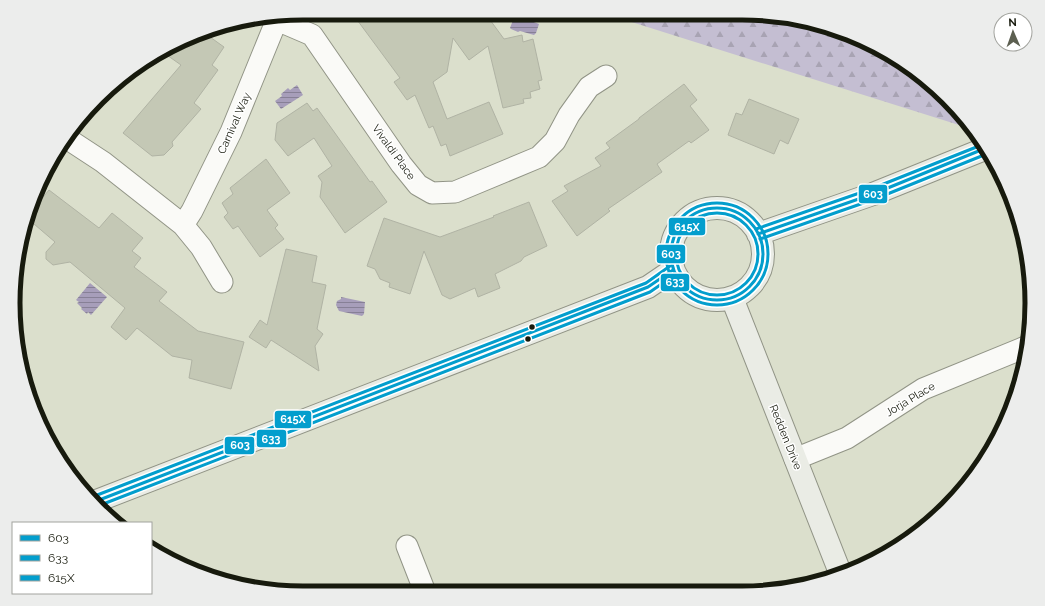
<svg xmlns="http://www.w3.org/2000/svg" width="1045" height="606" font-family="Raleway,sans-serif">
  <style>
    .forest { fill: url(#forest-firs) }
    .water { fill: url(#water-rules) }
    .building { fill: #c4c8b5; stroke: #b0b3a4 }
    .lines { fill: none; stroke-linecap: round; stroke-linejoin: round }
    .street-casing { stroke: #919486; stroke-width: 23 }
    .secondary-casing { stroke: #919486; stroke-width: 24 }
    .street { stroke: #fafaf7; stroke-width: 21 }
    .secondary { stroke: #eaece5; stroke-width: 22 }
    .bus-1-casing { stroke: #fff; stroke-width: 6 }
    .bus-2-casing { stroke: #fff; stroke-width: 6 }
    .bus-3-casing { stroke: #fff; stroke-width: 6 }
    .bus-1 { stroke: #039ecd; stroke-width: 3 }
    .bus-2 { stroke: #039ecd; stroke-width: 3 }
    .bus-3 { stroke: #039ecd; stroke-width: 3 }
    .bus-dot { fill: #171a0d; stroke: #fff; stroke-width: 1.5 }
    .labels { text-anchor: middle; stroke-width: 3; stroke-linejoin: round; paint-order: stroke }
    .street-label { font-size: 11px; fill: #171a0d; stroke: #fff }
    .rim { fill: none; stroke: #171a0d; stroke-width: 5 }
    .line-badge { stroke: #fff; stroke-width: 1.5 }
    .badge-label { font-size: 11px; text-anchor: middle; font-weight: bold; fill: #fff }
  </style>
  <defs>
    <pattern id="forest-firs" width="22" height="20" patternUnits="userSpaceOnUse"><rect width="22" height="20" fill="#c4bed2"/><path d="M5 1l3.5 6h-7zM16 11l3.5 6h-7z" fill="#a8a3b3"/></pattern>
    <pattern id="water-rules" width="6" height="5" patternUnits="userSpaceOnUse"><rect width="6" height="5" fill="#a79eba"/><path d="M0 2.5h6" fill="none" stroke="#878096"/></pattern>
  </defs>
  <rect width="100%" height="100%" fill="#dbdfcc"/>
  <path class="forest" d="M 603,13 L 761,14 L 835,28 L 903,62 L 947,98 L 966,122 L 959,125 Z"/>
  <path class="water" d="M 515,15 L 539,24 L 536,33 L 534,35 L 520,31 L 518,32 L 511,29 L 510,28 Z
    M 297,85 L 303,95 L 281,109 L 275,101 L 282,96 L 281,94 L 288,88 L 290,90 Z
    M 90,283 L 107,297 L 91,315 L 88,312 L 87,314 L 81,309 L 82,308 L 77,303 L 79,302 L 76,300 Z
    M 341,297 L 365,302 L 364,314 L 362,316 L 339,311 L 336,305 L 337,301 L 341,299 Z"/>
  <path class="building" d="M 352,13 L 485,13 L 504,39 L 522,35 L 523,42 L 533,39 L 542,80 L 538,81 L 540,89 L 530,92 L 531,98 L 523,99 L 524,103 L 503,108 L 488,46 L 469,60 L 453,38 L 447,72 L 433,82 L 447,119 L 489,102 L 503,134 L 450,156 L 446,144 L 441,146 L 433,126 L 429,128 L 415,95 L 407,100 L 394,82 L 400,78 Z
    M 203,32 L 224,47 L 212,65 L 218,70 L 194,103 L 201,109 L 172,142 L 173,146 L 164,155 L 152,156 L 123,133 L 181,65 L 164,53 Z
    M 684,84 L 697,100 L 690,106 L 709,130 L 691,143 L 689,141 L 657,164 L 662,172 L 608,209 L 610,211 L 577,236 L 552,201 L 568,191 L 564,186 L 601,166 L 595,158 L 610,148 L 606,143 L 639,119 L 639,118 Z
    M 749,99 L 799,119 L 788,144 L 780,140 L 774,154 L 728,135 L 736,113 L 742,115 Z
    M 307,103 L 313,111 L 317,108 L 370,182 L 372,181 L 387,202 L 345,233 L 320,197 L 322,182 L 318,176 L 332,166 L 314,138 L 288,156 L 275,140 L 277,123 Z
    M 266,159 L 290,193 L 267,210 L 278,225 L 275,228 L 284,239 L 260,257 L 238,226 L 233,229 L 224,217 L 228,213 L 222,203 L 233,194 L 230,188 Z
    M 49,190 L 99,228 L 112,213 L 143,238 L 132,251 L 141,258 L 134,267 L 167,292 L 159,301 L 198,331 L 244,342 L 231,389 L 189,378 L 192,360 L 172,356 L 137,328 L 126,340 L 111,327 L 125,308 L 70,262 L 53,265 L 46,259 L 46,252 L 55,242 L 27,218 L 29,214 Z
    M 529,202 L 547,246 L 524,257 L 521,261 L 495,274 L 500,288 L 478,297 L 475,288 L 450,299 L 442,295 L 424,251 L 410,294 L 389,287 L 390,283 L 380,279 L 375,269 L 367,266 L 384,218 L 440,237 L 494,217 L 493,216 Z
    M 286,249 L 317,256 L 312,282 L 326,285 L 317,329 L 323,334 L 315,346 L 319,371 L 271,340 L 266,348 L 249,337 L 260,320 L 267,325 Z"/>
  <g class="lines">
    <g class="street-casing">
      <path id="street" d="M 277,20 L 312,35 L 401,164 L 418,185 L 432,193 L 455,192 L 539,157 L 555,141 L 569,115 L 589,87 L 606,76
        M 74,143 L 103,162 L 183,225 L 201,247 L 222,282
        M 183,225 L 192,211 L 231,132 L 278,17
        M 795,459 L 847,438 L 923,389 L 1028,346
        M 407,546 L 425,592"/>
    </g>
    <g class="secondary-casing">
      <path id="secondary" d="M671 254a46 46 0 1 1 92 0a46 46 0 1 1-92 0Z
        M 758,234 L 873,194 L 987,148
        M 732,298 L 841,575
        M 94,502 L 648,287 L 673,270"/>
    </g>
    <use href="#street" class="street"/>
    <use href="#secondary" class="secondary"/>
    <g class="bus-1-casing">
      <path id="bus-1" d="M671 254a46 46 0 1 1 92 0a46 46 0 1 1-92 0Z
        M 758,234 L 873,194 L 986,148
        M 94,502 L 648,287 L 673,270"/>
    </g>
    <g class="bus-2-casing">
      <path id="bus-2" d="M666 254a51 51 0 1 1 102 0a51 51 0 1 1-102 0Z
        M 760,239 L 875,199 L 989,153
        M 98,506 L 650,292 L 676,274"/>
    </g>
    <g class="bus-3-casing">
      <path id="bus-3" d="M676 254a41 41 0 1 1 82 0a41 41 0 1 1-82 0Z
        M 756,229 L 871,189 L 984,144
        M 92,497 L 646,283 L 670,266"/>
    </g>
    <use href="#bus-1" class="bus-1"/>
    <use href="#bus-2" class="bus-2"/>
    <use href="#bus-3" class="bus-3"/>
  </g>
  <g class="bus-dot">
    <circle cx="532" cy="327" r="3.5"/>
    <circle cx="528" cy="339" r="3.5"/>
  </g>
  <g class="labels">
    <g class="street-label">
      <text transform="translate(234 123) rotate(-66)" y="4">Carnival Way</text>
      <text transform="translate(394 152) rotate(54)" y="4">Vivaldi Place</text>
      <text transform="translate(910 399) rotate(-31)" y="4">Jorja Place</text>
      <text transform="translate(786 437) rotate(68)" y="4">Redden Drive</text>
    </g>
  </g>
  <path d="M0 0H1045V606H0ZM303 20H742A283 283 0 0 1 1025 303V303A283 283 0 0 1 742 586H303A283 283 0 0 1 20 303V303A283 283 0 0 1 303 20Z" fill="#ecedec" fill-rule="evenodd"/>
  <path class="rim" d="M303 20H742A283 283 0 0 1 1025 303V303A283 283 0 0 1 742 586H303A283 283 0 0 1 20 303V303A283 283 0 0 1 303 20Z"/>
  <g class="line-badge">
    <rect x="858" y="184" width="30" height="20" rx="4" fill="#039ecd"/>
    <rect x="668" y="217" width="38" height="19" rx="4" fill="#039ecd"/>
    <rect x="656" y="244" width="30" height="20" rx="4" fill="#039ecd"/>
    <rect x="660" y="273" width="30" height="19" rx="4" fill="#039ecd"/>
    <rect x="274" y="410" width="38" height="19" rx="4" fill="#039ecd"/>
    <rect x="256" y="429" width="31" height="19" rx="4" fill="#039ecd"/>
    <rect x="224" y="436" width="31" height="19" rx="4" fill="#039ecd"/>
  </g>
  <g class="badge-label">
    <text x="873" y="198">603</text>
    <text x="687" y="231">615X</text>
    <text x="671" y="258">603</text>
    <text x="675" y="286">633</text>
    <text x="293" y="423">615X</text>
    <text x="271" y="443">633</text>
    <text x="240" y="449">603</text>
  </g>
  <rect x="12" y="522" width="140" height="72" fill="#ffffff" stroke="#a2a39e"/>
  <rect x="20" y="535" width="20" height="6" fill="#039ecd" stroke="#a2a39e"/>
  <text x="48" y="542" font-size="12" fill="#171a0d">603</text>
  <rect x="20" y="555" width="20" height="6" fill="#039ecd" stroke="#a2a39e"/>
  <text x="48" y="562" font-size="12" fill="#171a0d">633</text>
  <rect x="20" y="575" width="20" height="6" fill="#039ecd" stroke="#a2a39e"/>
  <text x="48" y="582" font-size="12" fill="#171a0d">615X</text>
  <g transform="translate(1013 32) rotate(358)"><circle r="19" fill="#ffffff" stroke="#a2a39e"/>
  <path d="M0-3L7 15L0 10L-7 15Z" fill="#5c5f50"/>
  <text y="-6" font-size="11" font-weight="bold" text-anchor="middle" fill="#171a0d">N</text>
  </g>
</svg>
